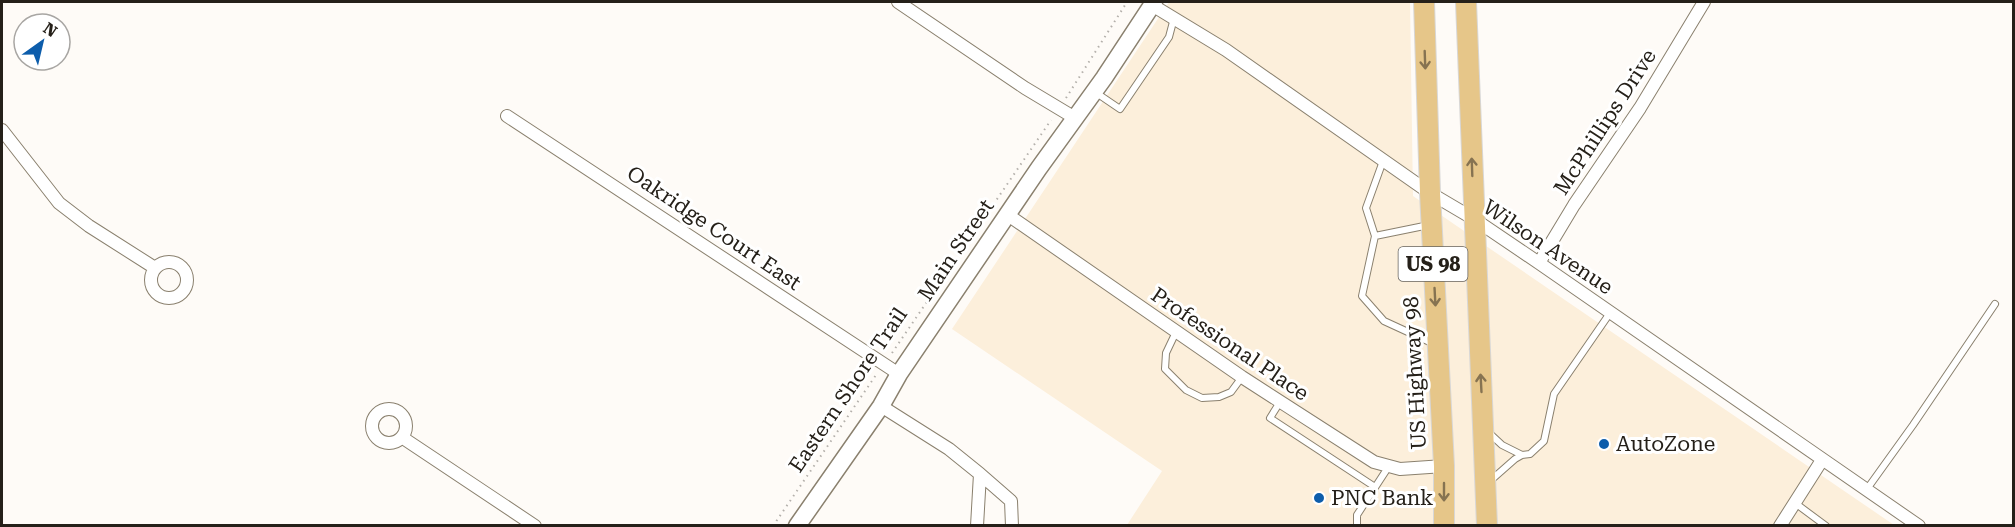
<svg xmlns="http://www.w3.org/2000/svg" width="2015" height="527" font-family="'Roboto Serif',serif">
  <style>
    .built { fill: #fcefdb }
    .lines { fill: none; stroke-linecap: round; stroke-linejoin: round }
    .service-casing { stroke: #8a806e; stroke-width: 8 }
    .minor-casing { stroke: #8a806e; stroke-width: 14 }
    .secondary-casing { stroke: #8a806e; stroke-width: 19 }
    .primary-casing { stroke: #d8d7d6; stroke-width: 22 }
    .path { stroke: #b4b0ab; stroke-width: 2; stroke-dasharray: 1.5 4.5; stroke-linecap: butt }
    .service { stroke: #fff; stroke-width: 6 }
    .minor { stroke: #fff; stroke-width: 12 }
    .secondary { stroke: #fff; stroke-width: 16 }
    .primary { stroke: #e6c689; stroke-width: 20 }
    .oneway { stroke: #867351 }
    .poi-dot { fill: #0d5dab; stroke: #fff; stroke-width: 2 }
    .labels { text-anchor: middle; stroke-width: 6; stroke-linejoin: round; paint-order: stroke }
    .shield { fill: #fff; stroke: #66635e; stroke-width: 1.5 }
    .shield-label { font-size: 20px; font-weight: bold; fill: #252019 }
    .street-label { font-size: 21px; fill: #252019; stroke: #fff }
    .poi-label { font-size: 21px; fill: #252019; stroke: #fff; text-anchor: start }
  </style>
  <rect width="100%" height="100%" fill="#fefbf7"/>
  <path class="built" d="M 1169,2 L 1410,2 L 1413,196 L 1894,525 L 1127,525 L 1162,471 L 952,329 Z"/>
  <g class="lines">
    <g class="service-casing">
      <path id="service" d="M 1095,92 L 1120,109 L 1169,37 L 1174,18
        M 1429,225 L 1375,236 L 1362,296 L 1384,321 L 1434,344
        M 1375,236 L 1366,208 L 1383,161
        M 1176,332 L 1166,353 L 1165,369 L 1186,390 L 1202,398 L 1219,397 L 1231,392 L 1242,377
        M 1280,402 L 1270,418 L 1375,487
        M 1488,432 L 1502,445 L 1522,455
        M 1490,481 L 1515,459 L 1522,455 L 1530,454 L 1544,441 L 1554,394 L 1610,313
        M 1867,489 L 1913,425 L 1995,304
        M 1795,503 L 1826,526
        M 1357,526 L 1357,515 L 1389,466"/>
    </g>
    <g class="minor-casing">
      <path id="minor" d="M 898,2 L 1025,88 L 1075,118
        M 1152,5 L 1226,50 L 1430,193 L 1474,219 L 1539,263 L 1919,526
        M 507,116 L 899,374
        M 2,130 L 59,203 L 89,226 L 155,268
        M 1008,215 L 1242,377 L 1374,462 L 1400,469 L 1444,466
        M151 280a18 18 0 1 1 36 0a18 18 0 1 1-36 0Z
        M 1539,263 L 1574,205 L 1640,108 L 1704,2
        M 881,406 L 949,449 L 980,474
        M372 426a17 17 0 1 1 34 0a17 17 0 1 1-34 0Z
        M 403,438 L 535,526
        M 977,526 L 980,474 L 1011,501 L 1012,526
        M 1780,526 L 1822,460"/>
    </g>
    <g class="secondary-casing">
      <path id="secondary" d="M 797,526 L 881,406 L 899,374 L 1039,168 L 1104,78 L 1154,2"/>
    </g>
    <g class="primary-casing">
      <path id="primary" d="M 1424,2 L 1430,193 L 1444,466 L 1444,526
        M 1466,2 L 1487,526"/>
    </g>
    <path class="path" d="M 1066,98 L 1127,2
      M 892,353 L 1051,120
      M 773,526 L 876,375"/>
    <use href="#service" class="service"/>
    <use href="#minor" class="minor"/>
    <use href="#secondary" class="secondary"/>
    <use href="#primary" class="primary"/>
  </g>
  <defs><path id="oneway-shaft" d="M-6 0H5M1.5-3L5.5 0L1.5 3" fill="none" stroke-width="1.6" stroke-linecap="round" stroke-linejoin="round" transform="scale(1.5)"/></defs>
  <g class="oneway">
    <use href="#oneway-shaft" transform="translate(1425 60) rotate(88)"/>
    <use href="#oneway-shaft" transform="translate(1472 167) rotate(-92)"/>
    <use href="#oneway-shaft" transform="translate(1435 297) rotate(87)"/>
    <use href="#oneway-shaft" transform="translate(1481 383) rotate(-93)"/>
    <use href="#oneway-shaft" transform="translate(1444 492) rotate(90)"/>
  </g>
  <g class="poi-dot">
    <circle cx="1604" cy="444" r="6"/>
    <circle cx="1319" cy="498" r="6"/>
  </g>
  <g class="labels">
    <rect class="shield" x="1398.5" y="247" width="69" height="34" rx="4.5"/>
    <g class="shield-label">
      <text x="1433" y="271">US 98</text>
    </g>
    <g class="street-label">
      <text transform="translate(1605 122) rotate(-57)" y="7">McPhillips Drive</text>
      <text transform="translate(714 228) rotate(34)" y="7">Oakridge Court East</text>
      <text transform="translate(1548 247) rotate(34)" y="7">Wilson Avenue</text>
      <text transform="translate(956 250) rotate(-56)" y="7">Main Street</text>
      <text transform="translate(1230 344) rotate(34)" y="7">Professional Place</text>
      <text transform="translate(1415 373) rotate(-93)" y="7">US Highway 98</text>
      <text transform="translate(848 390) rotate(-56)" y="7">Eastern Shore Trail</text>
    </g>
    <g class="poi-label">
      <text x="1616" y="451">AutoZone</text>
      <text x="1331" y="505">PNC Bank</text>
    </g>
  </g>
  <rect width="2015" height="527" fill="none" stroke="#252019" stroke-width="6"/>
  <g transform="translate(42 42) rotate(34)"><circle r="28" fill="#ffffff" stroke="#a8a6a3" stroke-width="1.5"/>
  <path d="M0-4.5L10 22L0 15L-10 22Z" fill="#0d5dab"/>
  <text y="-9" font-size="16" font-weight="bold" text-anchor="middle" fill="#252019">N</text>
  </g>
</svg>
